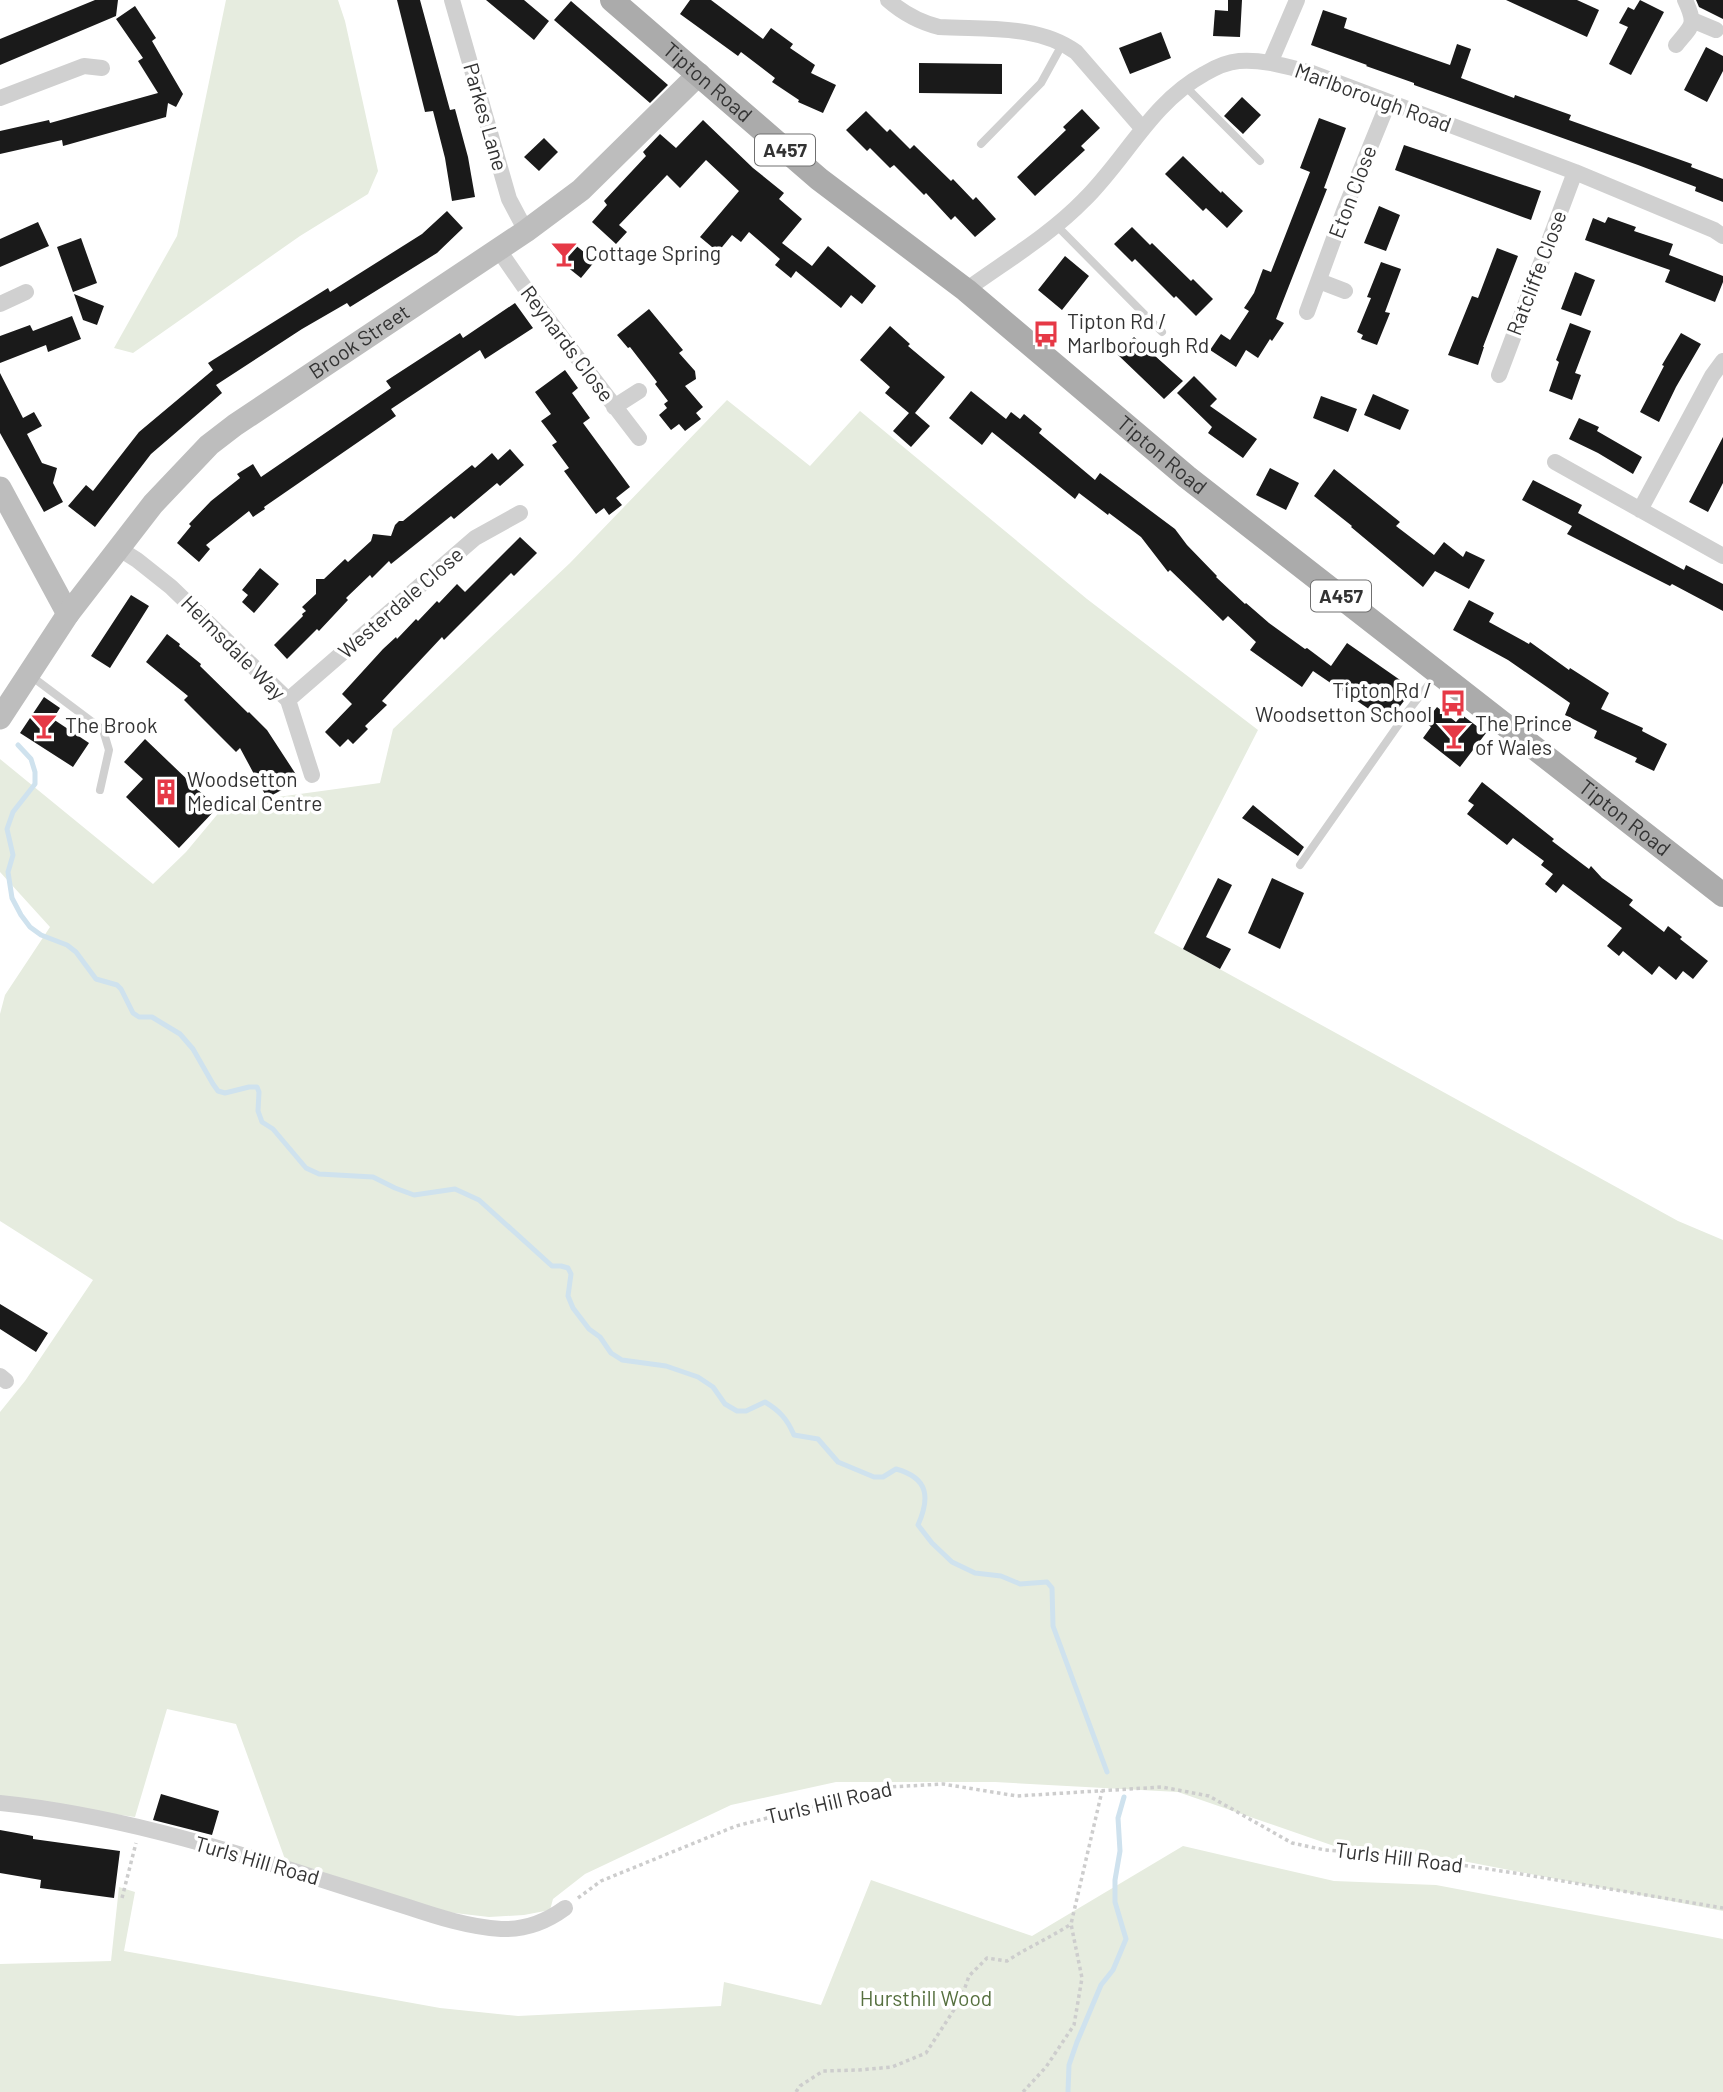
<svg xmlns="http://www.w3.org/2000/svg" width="1723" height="2092" font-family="Barlow,sans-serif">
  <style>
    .green { fill: #e6ecdf }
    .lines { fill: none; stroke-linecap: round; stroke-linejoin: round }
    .stream { stroke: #cfe2ee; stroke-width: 5 }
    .building { fill: #1a1a1a }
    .path { stroke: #cdcdcd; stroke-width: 3.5; stroke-dasharray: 3.5 3.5; stroke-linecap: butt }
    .lane { stroke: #d0d0d0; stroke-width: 8 }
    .street { stroke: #d0d0d0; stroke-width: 16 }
    .secondary { stroke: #bdbdbd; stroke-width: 23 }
    .primary { stroke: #ababab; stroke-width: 24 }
    .labels { text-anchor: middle; stroke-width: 7; stroke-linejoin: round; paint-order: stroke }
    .shield { fill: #fff; stroke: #707070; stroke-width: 2 }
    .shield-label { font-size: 19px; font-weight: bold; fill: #333 }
    .street-label { font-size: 21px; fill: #333; stroke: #fff }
    .poi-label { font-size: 21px; fill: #333; stroke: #fff; text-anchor: start }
    .park-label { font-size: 21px; fill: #56703f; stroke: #fff }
  </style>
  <rect width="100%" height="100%" fill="#fff"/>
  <path class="green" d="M 226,0 L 338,0 L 345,21 L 378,171 L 368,194 L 300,236 L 133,353 L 114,348 L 177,236 Z
    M 727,400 L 810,466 L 860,411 L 1087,599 L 1258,730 L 1154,933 L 1678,1221 L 1723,1240 L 1723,1911 L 1442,1857 L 1337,1847 L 1178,1792 L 995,1782 L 836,1782 L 731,1805 L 585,1874 L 553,1899 L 550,1910 L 524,1915 L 489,1917 L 446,1912 L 286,1862 L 236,1724 L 167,1709 L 135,1817 L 0,1798 L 0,1412 L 25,1381 L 93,1280 L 0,1221 L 0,1014 L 5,995 L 50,927 L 0,872 L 0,759 L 153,884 L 186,852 L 226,804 L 380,783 L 393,729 L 570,563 Z
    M 1183,1846 L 1334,1881 L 1436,1885 L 1723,1939 L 1723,2092 L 0,2092 L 0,1964 L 111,1961 L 119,1887 L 135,1892 L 124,1951 L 440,2008 L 518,2016 L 721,2006 L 724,1982 L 821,2005 L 871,1880 L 1032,1936 Z"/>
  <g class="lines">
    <path class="stream" d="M 18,745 L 31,759 L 35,772 L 35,784 L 13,812 L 7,829 L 13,855 L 8,872 L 12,898 L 21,915 L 30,927 L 41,935 L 67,945 L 76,952 L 96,979 L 117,985 L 121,989 L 133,1013 L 139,1017 L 152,1017 L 180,1034 L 193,1049 L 213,1084 L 218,1091 L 225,1093 L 249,1087 L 257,1087 L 259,1092 L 258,1111 L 262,1122 L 273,1129 L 306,1168 L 319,1174 L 373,1177 L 395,1188 L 414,1195 L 455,1189 L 479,1200 L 552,1266 L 561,1266 L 568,1268 L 571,1274 L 568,1296 L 573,1308 L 589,1329 L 600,1337 L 611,1353 L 622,1360 L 666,1366 L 698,1377 L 713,1387 L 725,1404 L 737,1411 L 746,1411 L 765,1402 C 780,1411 787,1419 794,1435 L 818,1439 L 838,1462 L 874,1477 L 883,1477 L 896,1469 C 929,1478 930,1498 918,1525 L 932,1543 L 952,1562 L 975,1573 L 1001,1576 L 1020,1584 L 1047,1582 L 1052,1588 L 1053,1626 L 1107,1772
      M 1068,2092 L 1069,2065 L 1077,2042 L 1101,1985 L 1113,1970 L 1126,1939 L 1115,1902 L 1115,1880 L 1120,1851 L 1118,1818 L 1124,1797"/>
  </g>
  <path class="building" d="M 95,0 L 118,0 L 116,16 L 0,65 L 0,39 Z
    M 397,0 L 420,0 L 450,110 L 455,109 L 468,157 L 475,197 L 452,201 L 445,158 L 433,111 L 425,112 Z
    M 486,0 L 524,0 L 549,21 L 534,40 Z
    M 690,0 L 711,0 L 763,39 L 771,28 L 793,44 L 790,48 L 815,65 L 811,73 L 836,85 L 823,113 L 798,102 L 799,100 L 772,82 L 775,78 L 741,52 L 738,56 L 680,14 Z
    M 1228,0 L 1242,0 L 1240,37 L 1213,36 L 1215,10 L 1228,11 Z
    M 1506,0 L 1577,0 L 1599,10 L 1587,37 Z
    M 1640,0 L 1664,12 L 1631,75 L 1609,64 L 1628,27 L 1619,23 L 1628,7 L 1634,10 Z
    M 1696,0 L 1723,0 L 1723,19 L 1699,7 Z
    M 571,1 L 668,85 L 650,103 L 554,20 Z
    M 135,6 L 156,38 L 152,41 L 183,94 L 176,107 L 168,103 L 166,117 L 63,146 L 62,140 L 0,154 L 0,131 L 49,120 L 50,123 L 158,93 L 138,61 L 143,58 L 116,19 Z
    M 1323,10 L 1347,18 L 1344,28 L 1450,65 L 1457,44 L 1471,49 L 1461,78 L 1514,98 L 1515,95 L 1571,115 L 1569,120 L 1692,164 L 1691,167 L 1723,179 L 1723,202 L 1695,191 L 1696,187 L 1638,165 L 1414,85 L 1414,83 L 1366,66 L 1367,65 L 1311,45 Z
    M 1161,32 L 1171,58 L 1130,74 L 1119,48 Z
    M 1706,47 L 1723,56 L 1723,71 L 1707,102 L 1684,90 Z
    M 919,63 L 1002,64 L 1002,94 L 919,93 Z
    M 1242,97 L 1261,115 L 1243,134 L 1224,116 Z
    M 1082,109 L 1100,128 L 1081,146 L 1085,150 L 1035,196 L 1017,177 L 1066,130 L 1063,127 Z
    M 866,111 L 887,132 L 890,129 L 910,149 L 914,145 L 951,181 L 953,179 L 973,200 L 976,197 L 996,219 L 975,237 L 955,216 L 951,220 L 926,193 L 924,195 L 894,165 L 890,168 L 870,148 L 867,151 L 846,130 Z
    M 1319,118 L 1346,128 L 1324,188 L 1327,189 L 1276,319 L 1284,323 L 1272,341 L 1270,339 L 1258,358 L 1246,350 L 1236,367 L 1210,350 L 1221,334 L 1230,340 L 1249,311 L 1244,308 L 1254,293 L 1263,269 L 1271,272 L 1310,172 L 1300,168 Z
    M 703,120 L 753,168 L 784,193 L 779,199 L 802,219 L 782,243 L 812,266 L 828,246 L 876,286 L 862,304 L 851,295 L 841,308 L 796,271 L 791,278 L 775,265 L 780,259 L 749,232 L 741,242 L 732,235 L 718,252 L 700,237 L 739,191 L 706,160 L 680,188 L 667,175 L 619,225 L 627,232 L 616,244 L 592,222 L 607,205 L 604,201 L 646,156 L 643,152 L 660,134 L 676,148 Z
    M 544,138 L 558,152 L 539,171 L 524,157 Z
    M 1404,145 L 1541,191 L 1531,220 L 1395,170 Z
    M 1183,156 L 1221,193 L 1222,191 L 1243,211 L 1227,228 L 1206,208 L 1203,211 L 1165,174 Z
    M 1379,206 L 1400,215 L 1386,251 L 1364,243 Z
    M 447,211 L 463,228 L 437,253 L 350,307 L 347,303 L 302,329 L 216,385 L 222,393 L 151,454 L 95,527 L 68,506 L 86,485 L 93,491 L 139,432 L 213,370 L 208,363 L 328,288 L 330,292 L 422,234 Z
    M 1608,217 L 1636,227 L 1634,231 L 1673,244 L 1669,255 L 1723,276 L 1723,282 L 1715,302 L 1665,282 L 1670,270 L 1585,240 L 1593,218 L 1605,223 Z
    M 38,222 L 49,246 L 0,267 L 0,239 Z
    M 1132,227 L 1150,245 L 1152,243 L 1191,281 L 1193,279 L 1213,299 L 1196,316 L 1176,296 L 1174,298 L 1135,259 L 1132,262 L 1114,244 Z
    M 81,238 L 97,283 L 73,292 L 57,247 Z
    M 574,244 L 595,261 L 581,278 L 561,262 Z
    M 1497,248 L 1518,256 L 1483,347 L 1484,347 L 1478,365 L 1448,355 L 1472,296 L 1478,298 Z
    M 1065,256 L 1089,276 L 1062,310 L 1038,290 Z
    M 1381,262 L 1401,269 L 1385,312 L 1390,313 L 1377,345 L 1361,339 L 1363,335 L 1357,332 L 1371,298 L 1367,297 Z
    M 1575,272 L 1595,280 L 1581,316 L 1561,309 Z
    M 74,294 L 104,306 L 97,325 L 83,320 Z
    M 515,303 L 533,328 L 485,359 L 480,350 L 391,409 L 396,416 L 264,507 L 265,509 L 253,517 L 249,511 L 206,545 L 210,549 L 199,562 L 177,543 L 191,526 L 189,524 L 211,501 L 240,478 L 237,474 L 253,464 L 261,477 L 391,388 L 386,381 L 460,333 L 463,338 Z
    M 649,309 L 683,350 L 679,353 L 695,371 L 696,379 L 685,386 L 703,407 L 696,413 L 701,419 L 685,431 L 679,424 L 671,430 L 659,415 L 667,408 L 664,404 L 668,401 L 655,384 L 657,382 L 630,347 L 628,348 L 617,335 Z
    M 72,316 L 81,339 L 48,352 L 46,345 L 0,363 L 0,336 L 30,325 L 33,331 Z
    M 1570,323 L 1591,331 L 1575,373 L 1581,375 L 1572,400 L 1549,391 L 1559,362 L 1556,360 Z
    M 890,326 L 910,344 L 908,346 L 945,377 L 915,413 L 930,426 L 911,447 L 893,431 L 909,413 L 885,393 L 890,387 L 860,360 Z
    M 1681,333 L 1701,344 L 1676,387 L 1659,422 L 1640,412 L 1664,366 L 1662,365 Z
    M 1134,337 L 1183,381 L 1164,399 L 1117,354 Z
    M 565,370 L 578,388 L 572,393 L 590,418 L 583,423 L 630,487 L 616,498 L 622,505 L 609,515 L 604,508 L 596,514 L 564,471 L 569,468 L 552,445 L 557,442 L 541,421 L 551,414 L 535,392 Z
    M 0,373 L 23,418 L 34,412 L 42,426 L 27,434 L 42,463 L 57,468 L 53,483 L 63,502 L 44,512 L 0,433 Z
    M 1194,376 L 1217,399 L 1210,406 L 1257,439 L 1243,458 L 1208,433 L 1212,427 L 1177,393 Z
    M 971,391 L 1006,419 L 1011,412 L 1020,419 L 1024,414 L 1042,429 L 1039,433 L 1095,480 L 1100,473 L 1175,529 L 1187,545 L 1217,576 L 1216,577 L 1245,604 L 1246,603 L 1269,623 L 1305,649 L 1307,648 L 1331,666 L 1347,643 L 1413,689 L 1388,722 L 1313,671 L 1302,687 L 1250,650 L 1256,642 L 1228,616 L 1223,621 L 1170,570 L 1168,572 L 1141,537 L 1109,513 L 1108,515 L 1079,493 L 1075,499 L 992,432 L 982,445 L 949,418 Z
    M 1373,394 L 1409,410 L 1400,430 L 1364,415 Z
    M 1321,396 L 1357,409 L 1348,432 L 1313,418 Z
    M 1579,418 L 1599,427 L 1597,431 L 1642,457 L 1633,474 L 1598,453 L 1569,439 Z
    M 1723,437 L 1723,483 L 1708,512 L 1689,502 Z
    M 510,449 L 524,465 L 500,486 L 497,483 L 454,519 L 451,516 L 391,564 L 389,561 L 372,578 L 370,575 L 346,598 L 348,600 L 319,631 L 317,629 L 287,659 L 274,645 L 303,616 L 302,614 L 306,611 L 302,607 L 316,594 L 316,579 L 324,579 L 345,559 L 348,562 L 371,541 L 373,534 L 391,536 L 395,525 L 399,521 L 403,521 L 472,465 L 475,468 L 492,453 L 498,460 Z
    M 1270,468 L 1299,483 L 1286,510 L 1256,495 Z
    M 1334,469 L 1400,522 L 1396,526 L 1434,555 L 1444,542 L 1463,557 L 1466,551 L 1485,560 L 1469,589 L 1435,571 L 1423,587 L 1351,527 L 1352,526 L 1314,496 Z
    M 1533,480 L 1582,505 L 1578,513 L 1684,570 L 1686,565 L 1723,584 L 1723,611 L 1672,584 L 1670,586 L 1567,534 L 1572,526 L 1522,500 Z
    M 520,537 L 537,553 L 514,576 L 511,573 L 444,640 L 442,637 L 382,701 L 387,705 L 365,726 L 368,729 L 353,744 L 348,739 L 340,747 L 325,732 L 352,704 L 342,694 L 383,649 L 396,637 L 397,639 L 416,619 L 418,621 L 437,601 L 439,603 L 457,584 L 465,592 Z
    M 260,568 L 279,584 L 254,613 L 242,602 L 248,595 L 242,590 Z
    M 131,595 L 149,606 L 110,668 L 91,656 Z
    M 1469,600 L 1494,613 L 1489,622 L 1529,644 L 1530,642 L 1569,670 L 1570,668 L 1609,693 L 1601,709 L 1643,728 L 1642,731 L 1667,744 L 1654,771 L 1635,762 L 1637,758 L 1594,738 L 1597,731 L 1565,715 L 1570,703 L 1508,660 L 1453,630 Z
    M 167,634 L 180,644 L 179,646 L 201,664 L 200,666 L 248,713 L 249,712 L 267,730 L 297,776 L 284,783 L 287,787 L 267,798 L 240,748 L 236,752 L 184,700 L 188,696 L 146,662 Z
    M 44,697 L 60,708 L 53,719 L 89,743 L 73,767 L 20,733 Z
    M 1437,707 L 1456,722 L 1462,715 L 1486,733 L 1460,767 L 1423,738 L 1431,727 L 1425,722 Z
    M 145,739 L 217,808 L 179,848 L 126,797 L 143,779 L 124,762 Z
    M 1482,782 L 1554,839 L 1552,841 L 1589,869 L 1591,866 L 1602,878 L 1633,900 L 1629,905 L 1664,932 L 1668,926 L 1682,937 L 1680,939 L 1708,961 L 1693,979 L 1683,971 L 1676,980 L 1659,966 L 1652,975 L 1623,951 L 1619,956 L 1607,946 L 1622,928 L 1563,884 L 1556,893 L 1545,884 L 1553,874 L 1541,865 L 1544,861 L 1513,838 L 1507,845 L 1467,814 L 1474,805 L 1468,801 Z
    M 1253,805 L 1304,847 L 1298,856 L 1242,818 Z
    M 1218,878 L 1232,885 L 1206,937 L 1231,949 L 1220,969 L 1183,949 Z
    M 1272,878 L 1304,893 L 1280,949 L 1248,933 Z
    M 0,1304 L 48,1333 L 36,1352 L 0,1329 Z
    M 161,1794 L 219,1811 L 212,1835 L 153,1820 Z
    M 0,1830 L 33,1836 L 33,1839 L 120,1851 L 114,1898 L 40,1888 L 41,1880 L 0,1873 Z"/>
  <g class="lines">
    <path class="path" d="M 122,1898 L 136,1843
      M 578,1898 L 601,1881 L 736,1826 L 889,1787 L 943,1784 L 1017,1796 L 1162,1787 L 1209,1796 L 1292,1843 L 1325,1850 L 1393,1855 L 1515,1873 L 1723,1908
      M 796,2092 L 800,2086 L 823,2071 L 859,2070 L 892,2067 L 926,2053 L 961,1999 L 969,1976 L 987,1958 L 1007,1961 C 1028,1947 1050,1938 1071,1924
      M 1023,2092 L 1046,2067 L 1074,2025 L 1082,1978 L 1071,1924 L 1102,1791"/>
    <path class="lane" d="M 1185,86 L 1260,161
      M 981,144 L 1041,83 L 1063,43
      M 1056,225 L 1162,332
      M 31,676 L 103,730 L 109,750 L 100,790
      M 1300,865 L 1408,711 L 1437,674"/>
    <path class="street" d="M 452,0 L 509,199 L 526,231
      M 888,0 C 904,14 919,22 939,27 C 984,30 1038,24 1076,52 L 1142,128
      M 1692,20 L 1716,30
      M 1676,45 C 1692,25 1697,26 1685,0
      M 1270,63 L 1297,0
      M 0,98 L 84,66 L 102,68
      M 498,249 L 534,301 L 639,438
      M 1319,281 L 1345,291
      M 966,290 C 1006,261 1050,235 1084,200 C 1126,159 1151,103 1204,74 C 1214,68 1227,62 1239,61 C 1263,59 1288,67 1312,73 L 1575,172 L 1714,230 L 1723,236
      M 0,304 L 26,292
      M 1307,312 L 1344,211 L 1388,103
      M 1499,375 L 1575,172
      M 614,407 L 639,391
      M 1555,462 L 1723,556
      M 1640,510 L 1712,376 L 1723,361
      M 118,548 L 137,560 L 171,587 L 288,700 L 312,775
      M 288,700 L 475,538 L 520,513
      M 0,1376 L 6,1381
      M 0,1803 C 108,1814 213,1845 316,1878 C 347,1888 377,1897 408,1907 C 438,1917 469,1927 501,1929 C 526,1930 546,1922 565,1908"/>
    <g class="secondary">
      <path d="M 0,488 L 68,614"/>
      <path id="s1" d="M 0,718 L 68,614 L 153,504 L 209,445 L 235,425 L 526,231 L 581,190 L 699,74"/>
    </g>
    <path class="primary" id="s2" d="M 612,0 L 819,179 L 966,290 L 1187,477 L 1723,895"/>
  </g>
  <defs>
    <g id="bar-bare" transform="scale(2.1)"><path d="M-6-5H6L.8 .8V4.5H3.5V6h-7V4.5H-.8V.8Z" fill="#e63946" stroke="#fff" stroke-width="2.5" paint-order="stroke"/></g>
    <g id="bus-bare" transform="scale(2.1)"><path d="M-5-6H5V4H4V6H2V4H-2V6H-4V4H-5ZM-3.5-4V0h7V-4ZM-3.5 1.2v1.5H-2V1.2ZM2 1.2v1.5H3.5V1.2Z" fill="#e63946" stroke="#fff" stroke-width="2.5" paint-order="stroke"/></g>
    <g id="building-bare" transform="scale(2.1)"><path d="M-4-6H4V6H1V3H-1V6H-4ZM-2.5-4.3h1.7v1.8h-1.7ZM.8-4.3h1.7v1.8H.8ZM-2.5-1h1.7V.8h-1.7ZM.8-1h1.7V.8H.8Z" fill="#e63946" stroke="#fff" stroke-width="2.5" paint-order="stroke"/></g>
  </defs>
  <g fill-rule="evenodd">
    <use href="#bar-bare" x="564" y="254"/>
    <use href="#bus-bare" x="1046" y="334"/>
    <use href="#bus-bare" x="1453" y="703"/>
    <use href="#bar-bare" x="44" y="726"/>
    <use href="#bar-bare" x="1454" y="736"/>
    <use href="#building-bare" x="166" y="792"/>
  </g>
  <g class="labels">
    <g class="shield">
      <rect x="755" y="134.5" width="60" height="31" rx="5"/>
      <rect x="1311" y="580.5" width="60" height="31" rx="5"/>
    </g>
    <g class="shield-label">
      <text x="785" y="157">A457</text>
      <text x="1341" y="603">A457</text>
    </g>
    <g class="street-label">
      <text dy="7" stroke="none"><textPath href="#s2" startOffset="126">Tipton Road</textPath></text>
      <text transform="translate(1373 98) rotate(20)" y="7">Marlborough Road</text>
      <text transform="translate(485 117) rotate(74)" y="7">Parkes Lane</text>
      <text transform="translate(1353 192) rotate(-69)" y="7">Eton Close</text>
      <text transform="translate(1537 273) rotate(-69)" y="7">Ratcliffe Close</text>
      <text dy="7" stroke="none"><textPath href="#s1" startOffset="527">Brook Street</textPath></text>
      <text transform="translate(567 344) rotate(53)" y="7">Reynards Close</text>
      <text dy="7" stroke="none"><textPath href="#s2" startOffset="714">Tipton Road</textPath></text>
      <text transform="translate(401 603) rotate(-41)" y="7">Westerdale Close</text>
      <text transform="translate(233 648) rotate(45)" y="7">Helmsdale Way</text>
      <text dy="7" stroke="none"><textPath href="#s2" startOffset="1302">Tipton Road</textPath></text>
      <text transform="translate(829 1803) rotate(-13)" y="7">Turls Hill Road</text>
      <text transform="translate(1399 1858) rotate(7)" y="7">Turls Hill Road</text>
      <text transform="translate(257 1861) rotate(16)" y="7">Turls Hill Road</text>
    </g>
    <g class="poi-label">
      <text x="585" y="261">Cottage Spring</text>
      <text x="1067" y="329">Tipton Rd /<tspan x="1067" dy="24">Marlborough Rd</tspan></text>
      <text x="1432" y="698" text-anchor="end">Tipton Rd /<tspan x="1432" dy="24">Woodsetton School</tspan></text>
      <text x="1475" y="731">The Prince<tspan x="1475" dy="24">of Wales</tspan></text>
      <text x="65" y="733">The Brook</text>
      <text x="187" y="787">Woodsetton<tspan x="187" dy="24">Medical Centre</tspan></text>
    </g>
    <g class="park-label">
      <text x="926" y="2006">Hursthill Wood</text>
    </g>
  </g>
</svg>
